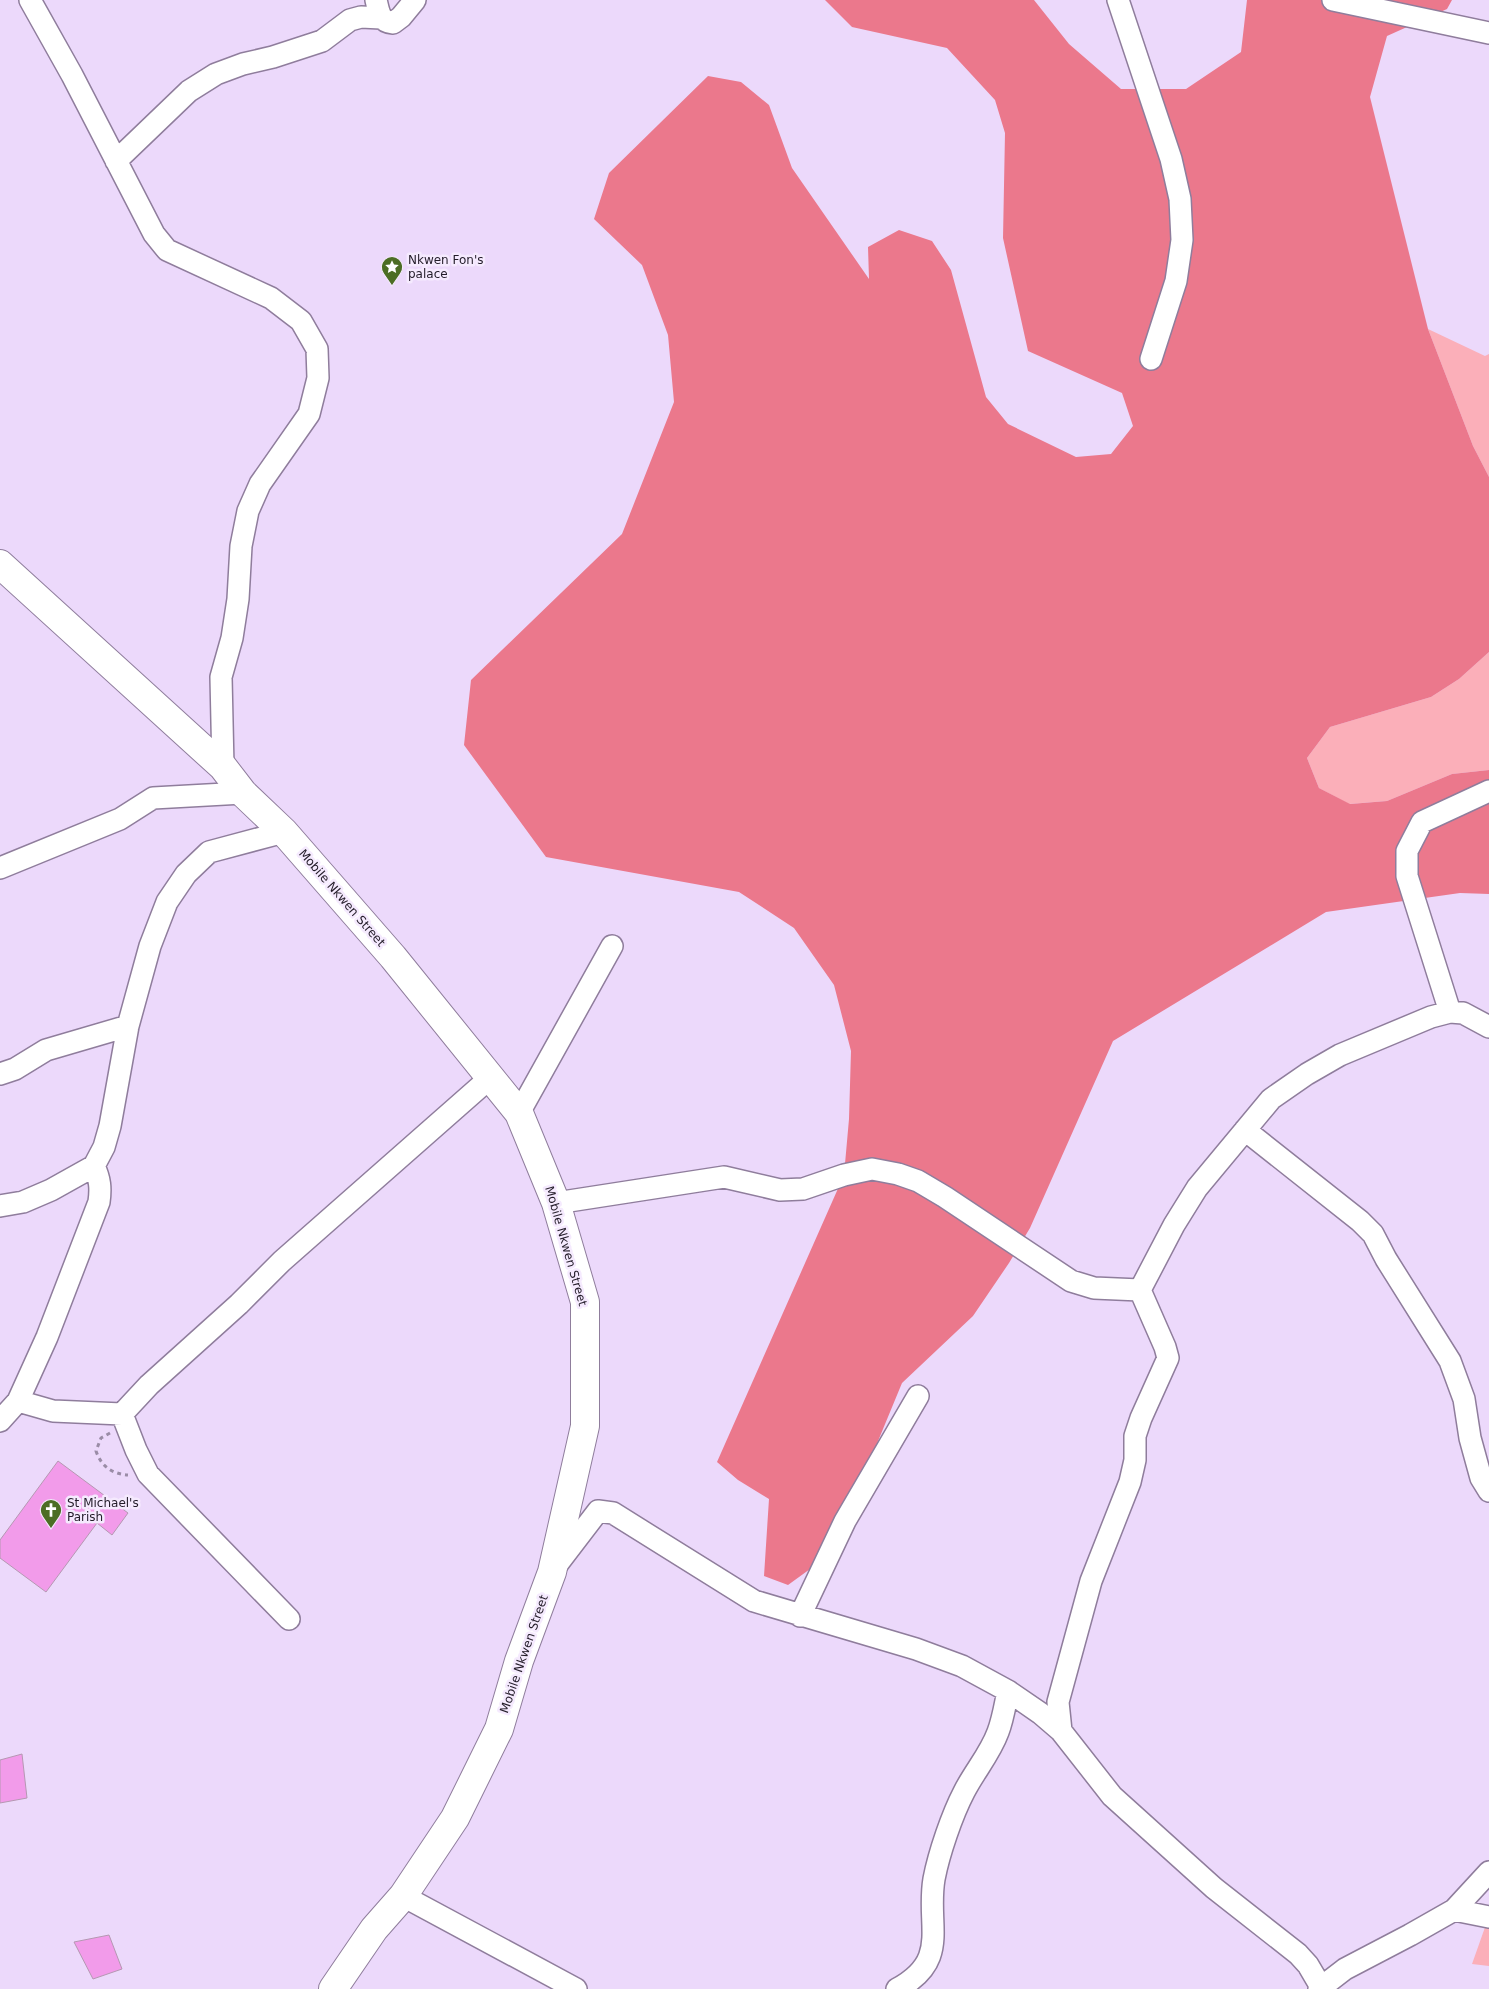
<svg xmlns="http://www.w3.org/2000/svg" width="1489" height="1989" font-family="'DejaVu Sans',sans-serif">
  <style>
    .green { fill: #fbafb9 }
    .forest { fill: #eb788c }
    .building { fill: #f29bea; stroke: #b598b2 }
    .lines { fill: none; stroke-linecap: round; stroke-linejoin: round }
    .minor-casing { stroke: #8f7d9c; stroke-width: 24 }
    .highway-casing { stroke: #8f7d9c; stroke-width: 30 }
    .path { stroke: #9a8ca6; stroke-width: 3; stroke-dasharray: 4 4; stroke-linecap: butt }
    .minor { stroke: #fff; stroke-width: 21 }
    .highway { stroke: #fff; stroke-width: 28 }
    .labels { text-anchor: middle; stroke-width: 5; stroke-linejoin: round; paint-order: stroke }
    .poi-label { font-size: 12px; fill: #231c29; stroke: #f5eafe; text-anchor: start }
    .street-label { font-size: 12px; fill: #231c29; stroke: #f5eafe }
  </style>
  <rect width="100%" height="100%" fill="#ecd9fb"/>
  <path class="green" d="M 1428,329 L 1485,356 L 1489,354 L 1489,477 L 1473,446 Z
    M 1489,652 L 1489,770 L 1452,774 L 1387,801 L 1349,804 L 1319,788 L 1307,758 L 1330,727 L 1431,697 L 1459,679 Z
    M 1489,1916 L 1489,1966 L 1472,1964 Z"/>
  <path class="forest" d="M 825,0 L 1034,0 L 1069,44 L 1121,89 L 1186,89 L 1241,52 L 1247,0 L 1452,0 L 1447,9 L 1387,36 L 1370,97 L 1428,329 L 1473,446 L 1489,477 L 1489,652 L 1459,679 L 1431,697 L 1330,727 L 1307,758 L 1319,788 L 1350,804 L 1387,801 L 1452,774 L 1489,770 L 1489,894 L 1460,893 L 1326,912 L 1113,1041 L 1030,1228 L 1009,1263 L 973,1316 L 902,1383 L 845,1521 L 828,1556 L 788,1585 L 764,1576 L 769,1499 L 738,1480 L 717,1462 L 844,1175 L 849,1119 L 851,1051 L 834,985 L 794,928 L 739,892 L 546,857 L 464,745 L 471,680 L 622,534 L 674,402 L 668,335 L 642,265 L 594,219 L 609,173 L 708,76 L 741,82 L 769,105 L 792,168 L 869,279 L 868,247 L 899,230 L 932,241 L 951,270 L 986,397 L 1008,424 L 1076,457 L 1111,454 L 1133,426 L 1122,393 L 1028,351 L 1003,238 L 1005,133 L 995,100 L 947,48 L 852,27 Z"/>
  <path class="building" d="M 58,1461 L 128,1513 L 112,1535 L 97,1523 L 46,1592 L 0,1558 L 0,1540 Z
    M 22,1754 L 27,1798 L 0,1803 L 0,1760 Z
    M 109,1935 L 122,1969 L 93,1979 L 74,1942 Z"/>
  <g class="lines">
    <g class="minor-casing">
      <path id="minor" d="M 30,0 L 72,75 L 154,234 L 167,250 L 271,298 L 301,321 L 317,349 L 318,378 L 309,414 L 260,484 L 248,511 L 241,546 L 238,599 L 232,638 L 221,677 L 223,767
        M 376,0 C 379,11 379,22 393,23 L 401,17 L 415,0
        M 1118,0 L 1171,159 L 1180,199 L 1182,240 L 1176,281 L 1151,359
        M 1333,0 L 1489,33
        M 116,161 L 189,91 L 216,74 L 243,64 L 273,57 L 322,41 L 350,20 L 361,17 L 381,18
        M 0,868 L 120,819 L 153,798 L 243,793
        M 1450,1012 L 1407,876 L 1407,851 L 1422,822 L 1489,791
        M 0,1074 L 15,1069 L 46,1050 L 128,1026
        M 519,1113 L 612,946
        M 1245,1130 L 1360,1221 L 1373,1234 L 1386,1259 L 1450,1361 L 1464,1399 L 1470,1438 L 1481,1478 L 1489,1491
        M 556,1203 L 724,1177 L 780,1190 L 803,1189 L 844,1175 L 872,1169 L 898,1174 L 918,1181 L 945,1197 L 1071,1281 L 1094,1288 L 1140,1290
        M 0,1206 L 23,1202 L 51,1190 L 94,1166 L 104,1147 L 110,1126 L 128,1026 L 150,946 L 167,902 L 186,874 L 209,852 L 284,832
        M 1140,1290 L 1174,1225 L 1197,1188 L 1271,1099 L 1307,1074 L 1340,1055 L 1431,1017 L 1450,1012 L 1463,1013 L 1489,1027
        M 18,1401 L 53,1411 L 122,1414
        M 0,1421 L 18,1401 L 47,1337 L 99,1202 C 101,1188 100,1179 94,1166
        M 556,1566 L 598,1511 L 613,1513 L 754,1601 L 916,1649 L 962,1666 L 1008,1691 L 1040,1713 L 1061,1731 L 1112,1796 L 1214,1888 L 1298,1954 L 1308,1965 L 1321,1987
        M 800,1616 L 845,1521 L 918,1396
        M 289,1619 L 148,1474 L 136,1450 L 122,1414 L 149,1385 L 239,1304 L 282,1261 L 491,1077
        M 1061,1731 L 1058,1702 L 1091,1581 L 1130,1482 L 1135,1460 L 1135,1436 L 1141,1418 L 1168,1358 L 1165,1347 L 1140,1290
        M 403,1896 L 576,1989
        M 1454,1910 L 1489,1917
        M 897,1989 C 951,1960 926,1926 934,1879 C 939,1853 952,1815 964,1792 C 974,1772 990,1754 998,1732 C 1003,1719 1005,1705 1008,1691
        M 1319,1989 L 1345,1969 L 1410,1935 L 1454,1910 L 1489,1872"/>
    </g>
    <g class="highway-casing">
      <path id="highway" d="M 0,564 L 223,767 L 243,793 L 284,832 L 393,957 L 519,1113 L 556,1203 L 585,1302 L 585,1426 L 552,1572 L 519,1661 L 499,1729 L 455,1818 L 403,1896 L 374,1929 L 333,1989"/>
    </g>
    <path class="path" d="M 110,1433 L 101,1438 L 96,1451 C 101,1466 112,1474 128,1475"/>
    <use href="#minor" class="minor"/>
    <use href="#highway" class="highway"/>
  </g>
  <defs>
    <g id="sight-pin" transform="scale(1.125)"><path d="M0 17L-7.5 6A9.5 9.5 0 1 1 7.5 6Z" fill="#4c6d24" stroke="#f5eafe"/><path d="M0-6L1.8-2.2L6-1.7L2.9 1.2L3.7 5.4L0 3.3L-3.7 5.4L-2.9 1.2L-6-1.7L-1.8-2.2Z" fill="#fff"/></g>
    <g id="church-pin" transform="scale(1.125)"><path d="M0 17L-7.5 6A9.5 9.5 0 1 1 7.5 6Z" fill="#4c6d24" stroke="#f5eafe"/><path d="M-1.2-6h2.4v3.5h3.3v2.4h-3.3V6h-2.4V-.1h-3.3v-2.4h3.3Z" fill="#fff"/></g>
  </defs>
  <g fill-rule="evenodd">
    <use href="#sight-pin" x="392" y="267"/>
    <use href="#church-pin" x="51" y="1510"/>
  </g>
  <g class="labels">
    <g class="poi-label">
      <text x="408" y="264">Nkwen Fon's<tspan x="408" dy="14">palace</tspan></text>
      <text x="67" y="1507">St Michael's<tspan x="67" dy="14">Parish</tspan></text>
    </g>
    <g class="street-label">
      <text transform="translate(342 898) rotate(49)" y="4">Mobile Nkwen Street</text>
      <text transform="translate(566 1246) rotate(74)" y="4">Mobile Nkwen Street</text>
      <text transform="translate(524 1654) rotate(-71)" y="4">Mobile Nkwen Street</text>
    </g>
  </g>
</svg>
